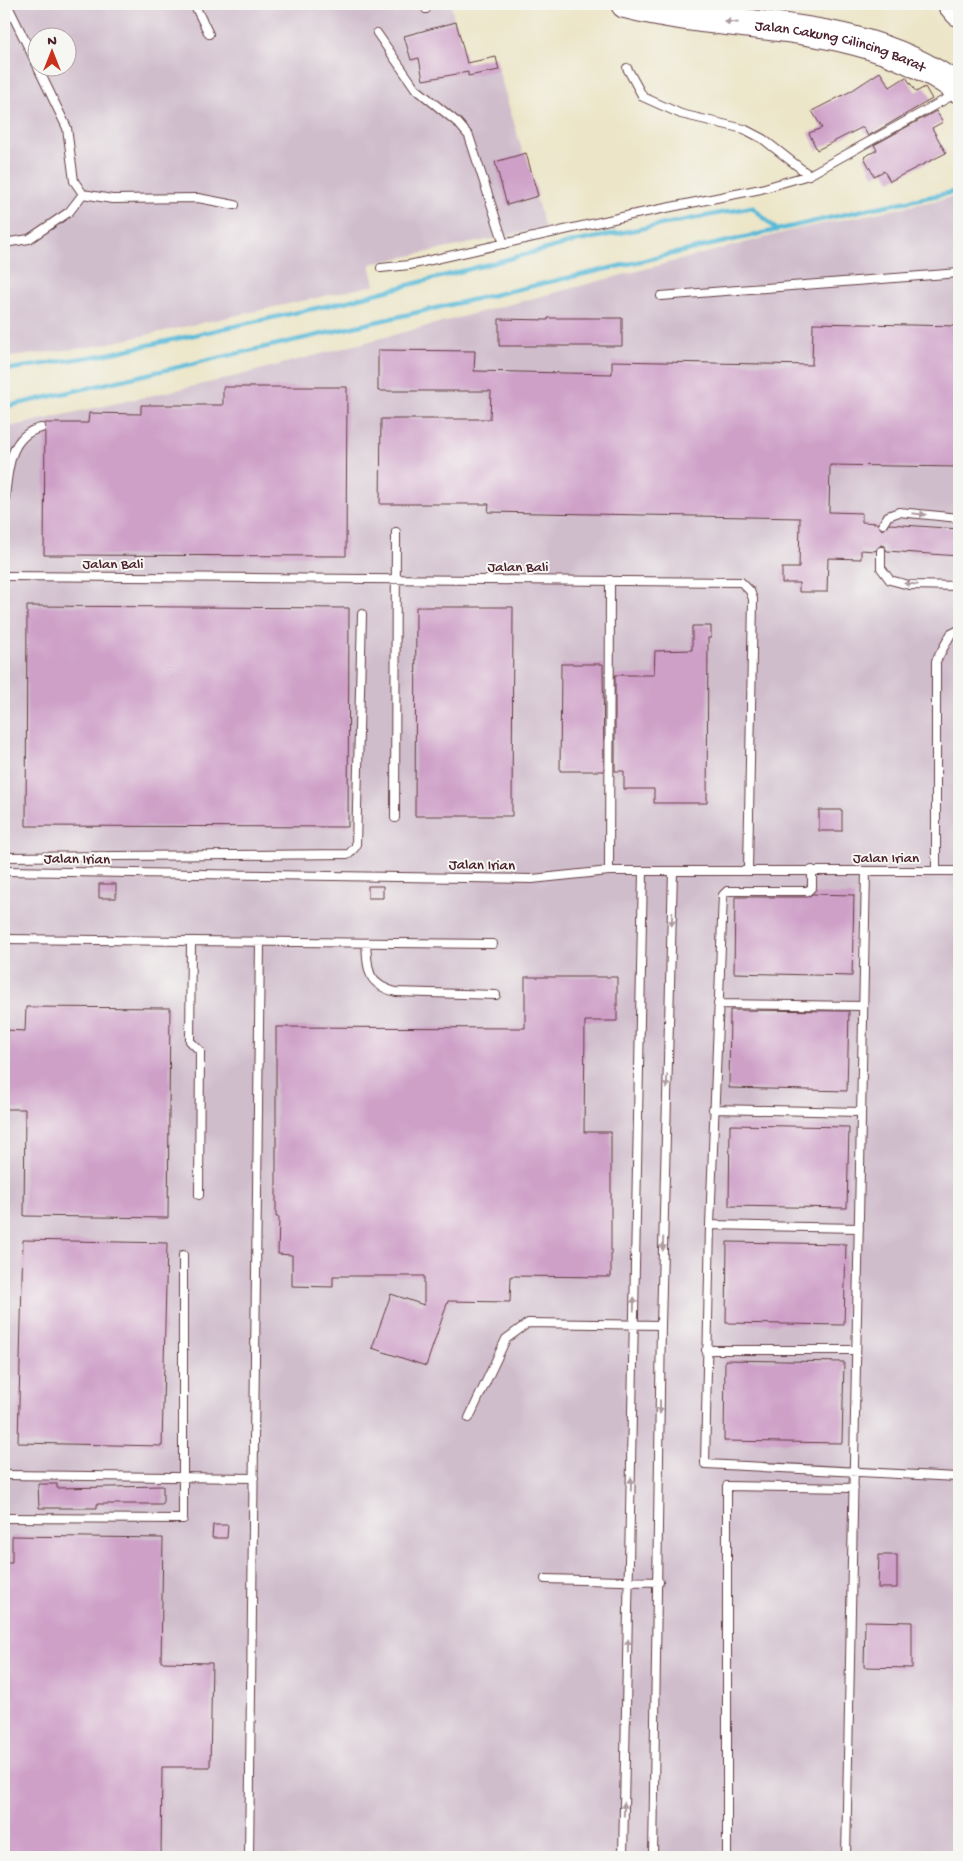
<svg xmlns="http://www.w3.org/2000/svg" width="963" height="1861" font-family="'Gochi Hand',sans-serif">
  <style>
    .industrial { fill: #d0bdcc; fill-rule: evenodd }
    .lines { fill: none; stroke-linecap: round; stroke-linejoin: round }
    .stream { stroke: #59bad8; stroke-width: 4.5 }
    .building { fill: #ce9fc7 }
    .lane-casing { stroke: #623d42; stroke-width: 10 }
    .highway-casing { stroke: #623d42; stroke-width: 30 }
    .lane { stroke: #fff; stroke-width: 8 }
    .highway { stroke: #fff; stroke-width: 28 }
    .oneway { fill: #ae9aa0 }
    .labels { text-anchor: middle; stroke-width: 4; stroke-linejoin: round; paint-order: stroke }
    .street-label { font-size: 15px; fill: #4a1f2b; stroke: #f6f6f2 }
  </style>
  <rect width="100%" height="100%" fill="#f6f6f2"/>
  <filter id="ink" filterUnits="userSpaceOnUse"><feTurbulence type="fractalNoise" baseFrequency=".02" numOctaves="2"/><feDisplacementMap in="SourceGraphic" scale="10" xChannelSelector="R" yChannelSelector="G"/><feConvolveMatrix kernelMatrix="1 2 1 2 8 2 1 2 1" color-interpolation-filters="sRGB"/></filter>
  <filter id="wash" filterUnits="userSpaceOnUse"><feTurbulence type="fractalNoise" baseFrequency=".0096" numOctaves="4" result="noise"/><feDisplacementMap in="SourceGraphic" scale="20" xChannelSelector="R" yChannelSelector="G"/><feGaussianBlur stdDeviation="1.12" result="paint"/><feColorMatrix in="noise" values="0 0 0 0 0 0 0 0 0 0 0 0 0 0 0 0 0 1.4 0 .05"/><feComposite in="paint" operator="in"/></filter>
  <g filter="url(#wash)">
    <rect width="100%" height="100%" fill="#ece5c7"/>
    <path class="industrial" d="M 4,4 L 451,4 L 463,68 L 496,62 L 545,228 L 370,264 L 375,285 L 96,346 L 4,358 ZM 38,38 L 68,38 L 68,68 L 38,68 Z
      M 959,196 L 959,1857 L 4,1857 L 4,428 L 217,381 L 798,229 Z"/>
    <g class="lines">
      <path class="stream" d="M 4,370 L 103,355 L 344,302 L 573,242 L 752,207 L 777,230
        M 4,407 L 868,209 L 959,191"/>
    </g>
    <g id="blocks">
      <path class="building" d="M 456,22 L 467,63 L 496,57 L 499,70 L 468,76 L 468,72 L 423,80 L 419,58 L 411,60 L 404,36 Z
        M 880,72 L 890,87 L 906,77 L 916,92 L 925,87 L 932,99 L 868,136 L 863,127 L 817,150 L 809,133 L 822,128 L 812,111 L 851,91 Z
        M 936,111 L 943,122 L 932,128 L 946,153 L 890,181 L 884,171 L 874,176 L 864,157 L 877,150 L 874,145 Z
        M 526,153 L 538,196 L 507,205 L 495,162 Z
        M 548,318 L 622,318 L 622,346 L 499,346 L 499,319 L 548,320 Z
        M 813,323 L 959,326 L 959,467 L 830,465 L 829,512 L 862,513 L 862,522 L 877,523 L 882,530 L 890,524 L 959,529 L 959,556 L 887,551 L 884,546 L 881,545 L 875,551 L 861,550 L 861,559 L 828,558 L 827,592 L 799,592 L 799,583 L 782,583 L 782,568 L 799,568 L 800,518 L 488,512 L 489,504 L 380,504 L 381,419 L 490,419 L 491,391 L 378,391 L 378,350 L 475,351 L 474,371 L 612,374 L 612,361 L 812,365 Z
        M 223,387 L 347,387 L 346,556 L 44,555 L 45,423 L 88,423 L 89,413 L 141,414 L 141,405 L 223,405 Z
        M 27,606 L 349,608 L 348,827 L 26,826 Z
        M 416,607 L 513,607 L 512,816 L 415,816 Z
        M 692,626 L 711,626 L 711,638 L 708,638 L 707,803 L 654,803 L 654,789 L 624,789 L 624,771 L 615,771 L 615,675 L 654,675 L 655,651 L 692,650 Z
        M 561,664 L 603,664 L 604,771 L 560,771 Z
        M 819,810 L 842,810 L 842,831 L 819,831 Z
        M 99,884 L 116,884 L 116,898 L 99,898 Z
        M 368,886 L 383,886 L 383,898 L 368,898 Z
        M 812,894 L 854,895 L 852,976 L 734,973 L 735,897 L 808,897 Z
        M 525,977 L 617,977 L 617,1021 L 585,1021 L 584,1132 L 611,1132 L 611,1277 L 511,1276 L 510,1302 L 448,1301 L 426,1366 L 372,1348 L 391,1294 L 424,1305 L 424,1276 L 333,1276 L 333,1287 L 292,1286 L 292,1255 L 278,1254 L 279,1217 L 276,1217 L 276,1027 L 525,1028 Z
        M 26,1007 L 170,1008 L 168,1218 L 24,1216 L 25,1109 L 4,1109 L 4,1030 L 25,1031 Z
        M 730,1010 L 849,1011 L 847,1091 L 729,1088 Z
        M 730,1125 L 849,1127 L 847,1208 L 729,1206 Z
        M 23,1240 L 167,1243 L 162,1446 L 18,1443 Z
        M 727,1242 L 846,1244 L 844,1325 L 726,1323 Z
        M 725,1360 L 844,1362 L 842,1443 L 724,1441 Z
        M 38,1484 L 57,1484 L 57,1488 L 163,1486 L 163,1504 L 97,1504 L 97,1508 L 39,1508 Z
        M 213,1525 L 228,1525 L 227,1538 L 212,1538 Z
        M 12,1536 L 163,1538 L 161,1662 L 212,1663 L 210,1767 L 162,1767 L 161,1857 L 4,1857 L 4,1563 L 12,1563 Z
        M 879,1555 L 897,1555 L 897,1588 L 878,1588 Z
        M 865,1621 L 912,1622 L 912,1668 L 864,1667 Z"/>
    </g>
  </g>
  <g filter="url(#ink)">
    <use href="#blocks" fill-opacity="0" stroke="#623d42" stroke-width="1"/>
    <g class="lines">
      <g class="lane-casing">
        <path id="lane" d="M 7,4 L 38,67
          M 194,4 L 209,34
          M 425,4 L 426,9
          M 377,33 L 415,88 L 458,123 L 469,136 L 504,244
          M 38,68 L 67,128 L 74,181 L 83,194 L 112,199 L 198,198 L 235,205
          M 627,68 L 643,97 L 681,114 L 744,129 L 763,139 L 809,175 L 955,94
          M 4,243 L 29,239 L 69,212 L 83,194
          M 381,268 L 409,265 L 631,215 L 761,189 L 809,175
          M 661,296 L 959,273
          M 4,506 C 8,478 6,435 41,428
          M 883,524 L 888,516 L 899,512 L 959,518
          M 881,551 L 881,568 L 890,580 L 909,585 L 959,586
          M 4,576 L 741,582 L 750,591 L 753,599 L 748,870
          M 395,818 L 396,532
          M 4,857 L 349,854 L 356,846 L 362,614
          M 4,871 L 532,879 L 609,871 L 959,871
          M 609,871 L 610,580
          M 936,871 L 936,661 L 951,634 L 959,630
          M 4,939 L 493,944
          M 191,942 L 190,1041 L 200,1051 L 199,1195
          M 366,943 C 368,970 366,984 396,992 L 496,995
          M 718,1004 L 863,1006
          M 713,1109 L 861,1112
          M 710,1225 L 723,895 L 727,891 L 808,891 L 812,887 L 812,870
          M 859,1228 L 710,1225 L 705,1464 L 957,1477
          M 706,1350 L 856,1350
          M 469,1418 L 506,1339 L 528,1323 L 661,1325
          M 4,1475 L 254,1478
          M 4,1518 L 183,1519 L 183,1255
          M 545,1579 L 659,1582
          M 249,1857 L 260,942
          M 623,1857 L 643,871
          M 653,1857 L 661,1325 L 673,871
          M 727,1857 L 727,1486 L 854,1488
          M 846,1857 L 866,871"/>
      </g>
      <g class="highway-casing">
        <g id="highway">
          <path id="s1" d="M 625,4 C 741,34 857,14 959,89"/>
          <path d="M 952,4 L 959,12"/>
        </g>
      </g>
      <use href="#lane" class="lane"/>
      <use href="#highway" class="highway"/>
    </g>
    <defs><path id="oneway-solid" d="M-6-.8H1V-3.2L6.5 0L1 3.2V.8H-6Z" transform="scale(1.25)"/></defs>
    <g class="oneway">
      <use href="#oneway-solid" transform="translate(731 22) rotate(-174)"/>
      <use href="#oneway-solid" transform="translate(919 514) rotate(6)"/>
      <use href="#oneway-solid" transform="translate(911 584) rotate(-174)"/>
      <use href="#oneway-solid" transform="translate(672 919) rotate(92)"/>
      <use href="#oneway-solid" transform="translate(667 1082) rotate(92)"/>
      <use href="#oneway-solid" transform="translate(663 1244) rotate(92)"/>
      <use href="#oneway-solid" transform="translate(634 1304) rotate(-89)"/>
      <use href="#oneway-solid" transform="translate(660 1407) rotate(90)"/>
      <use href="#oneway-solid" transform="translate(631 1484) rotate(-89)"/>
      <use href="#oneway-solid" transform="translate(628 1646) rotate(-89)"/>
      <use href="#oneway-solid" transform="translate(624 1809) rotate(-89)"/>
    </g>
  </g>
  <g class="labels">
    <g class="street-label">
      <text dy="5" stroke="none"><textPath href="#s1" startOffset="220">Jalan Cakung Cilincing Barat</textPath></text>
      <text x="113" y="568">Jalan Bali</text>
      <text x="518" y="571">Jalan Bali</text>
      <text x="886" y="862">Jalan Irian</text>
      <text transform="translate(77 858) rotate(1)" y="5">Jalan Irian</text>
      <text transform="translate(482 864) rotate(1)" y="5">Jalan Irian</text>
    </g>
  </g>
  <rect width="963" height="1861" fill="none" stroke="#f6f6f2" stroke-width="20"/>
  <g transform="translate(52 52)"><circle r="24" fill="#f6f6f2" stroke="#b1a0a2"/>
  <path d="M0-4L9 19L0 12L-9 19Z" fill="#c8321e"/>
  <text y="-8" font-size="14" font-weight="bold" text-anchor="middle" fill="#4a1f2b">N</text>
  </g>
</svg>
